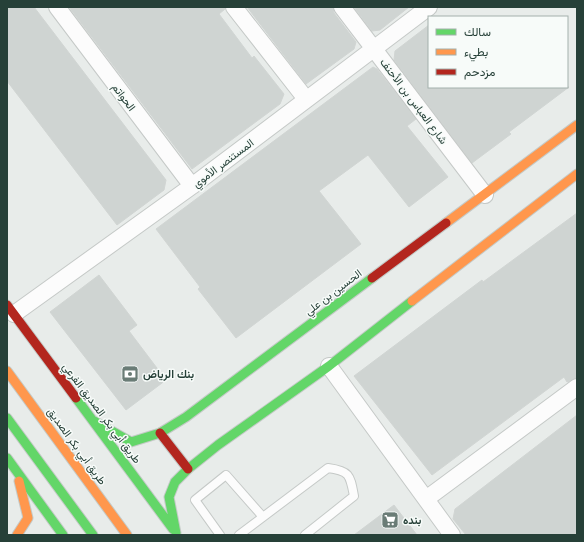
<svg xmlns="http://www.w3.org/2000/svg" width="584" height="542" font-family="'Noto Sans',Vazirmatn,sans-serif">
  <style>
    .building { fill: #cfd4d2; stroke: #d1d5d3 }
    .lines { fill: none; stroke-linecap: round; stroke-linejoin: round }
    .lane-casing { stroke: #c5c9c7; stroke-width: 10 }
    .street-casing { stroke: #c5c9c7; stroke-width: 18 }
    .fast-casing { stroke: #c4cac7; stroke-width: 11 }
    .slow-casing { stroke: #c4cac7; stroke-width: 11 }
    .jam-casing { stroke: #c4cac7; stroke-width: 11 }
    .lane { stroke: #fcfcfc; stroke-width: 8 }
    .street { stroke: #fcfcfc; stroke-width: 16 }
    .fast { stroke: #63d668; stroke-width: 9 }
    .slow { stroke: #ff974d; stroke-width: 9 }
    .jam { stroke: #b3261e; stroke-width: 9 }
    .labels { text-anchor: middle; stroke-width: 3; stroke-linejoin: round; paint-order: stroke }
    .street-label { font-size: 11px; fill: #264038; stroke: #f7fbf9 }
    .poi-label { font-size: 11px; font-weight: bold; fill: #264038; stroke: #f7fbf9; text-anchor: start }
  </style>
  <rect width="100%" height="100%" fill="#e8ecea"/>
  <path class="building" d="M 7,7 L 34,7 L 166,180 L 164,190 L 117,225 L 7,81 Z
    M 69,7 L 225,7 L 225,9 L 219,14 L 252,58 L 254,56 L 284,94 L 280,104 L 192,169 Z
    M 247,7 L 333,7 L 334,13 L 356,42 L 354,49 L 306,84 Z
    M 354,7 L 409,7 L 380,30 L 372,31 Z
    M 429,25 L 429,87 L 569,87 L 509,132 L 511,134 L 472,163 L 394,60 L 395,51 Z
    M 373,67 L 377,69 L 416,119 L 407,126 L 448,177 L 409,207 L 368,155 L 319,191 L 361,244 L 236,338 L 198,289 L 200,287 L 156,229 Z
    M 577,213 L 577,378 L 567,382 L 564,377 L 432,475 L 354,376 L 482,280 L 483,282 Z
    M 99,275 L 137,325 L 129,331 L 166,380 L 126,410 L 50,312 Z
    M 577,415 L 577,535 L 466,535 L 453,519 L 455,509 Z
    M 394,505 L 417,535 L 354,535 Z"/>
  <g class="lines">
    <g class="lane-casing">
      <path id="lane" d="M 220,535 L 195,500 L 226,475 L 263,517
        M 239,535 L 328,468 C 350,471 350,475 354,496 L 305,535"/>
    </g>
    <g class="street-casing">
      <path id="street" d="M 57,7 L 192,186
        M 234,7 L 306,99
        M 342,7 L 485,195
        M 14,314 L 192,186 L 429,7
        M 329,366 L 452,535
        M 426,499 L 577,387"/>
    </g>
    <g class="fast-casing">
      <path id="fast" d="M 76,398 L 173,529
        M 7,418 L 93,535
        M 94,421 L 131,442 L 160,433 L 186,417 L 372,278
        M 7,458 L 63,535
        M 176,533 L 169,497 L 175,482 L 188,469 L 218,445 L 329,366 L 412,301"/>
    </g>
    <g class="slow-casing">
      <path id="slow" d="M 446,223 L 577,125
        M 412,301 L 577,174
        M 7,371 L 127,535
        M 17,535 L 28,518 L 19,481"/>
    </g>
    <g class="jam-casing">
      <path id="jam" d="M 372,278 L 446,223
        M 7,305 L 76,398
        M 160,433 L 188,469"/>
    </g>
    <use href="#lane" class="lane"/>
    <use href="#street" class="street"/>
    <use href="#fast" class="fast"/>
    <use href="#slow" class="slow"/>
    <use href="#jam" class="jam"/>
  </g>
  <defs>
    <g id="bank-square" transform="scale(0.9)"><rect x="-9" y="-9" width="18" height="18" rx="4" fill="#6a7c76" stroke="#f7fbf9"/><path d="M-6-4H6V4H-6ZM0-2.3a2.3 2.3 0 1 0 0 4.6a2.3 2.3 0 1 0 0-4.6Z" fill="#fff"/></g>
    <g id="supermarket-square" transform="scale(0.9)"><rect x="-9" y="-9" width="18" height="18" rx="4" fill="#6a7c76" stroke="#f7fbf9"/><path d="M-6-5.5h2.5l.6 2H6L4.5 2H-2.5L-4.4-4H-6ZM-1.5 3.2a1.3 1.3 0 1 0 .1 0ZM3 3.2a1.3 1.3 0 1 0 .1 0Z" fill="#fff"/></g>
  </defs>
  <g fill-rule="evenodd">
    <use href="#bank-square" x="130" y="374"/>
    <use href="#supermarket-square" x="390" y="520"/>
  </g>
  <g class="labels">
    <g class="street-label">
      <text transform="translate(124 97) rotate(53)" y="4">الحواتم</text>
      <text transform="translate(414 101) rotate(53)" y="4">شارع العباس بن الأحنف</text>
      <text transform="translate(223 163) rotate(-37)" y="4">المستنصر الأموي</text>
      <text transform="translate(333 292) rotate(-37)" y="4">الحسين بن علي</text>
      <text transform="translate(102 413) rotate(53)" y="4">طريق أبي بكر الصديق الفرعي</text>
      <text transform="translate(77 446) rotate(54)" y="4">طريق أبي بكر الصديق</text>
    </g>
    <g class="poi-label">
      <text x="143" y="378">بنك الرياض</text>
      <text x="403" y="524">بنده</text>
    </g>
  </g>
  <rect width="584" height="542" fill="none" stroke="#264038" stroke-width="16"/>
  <rect x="428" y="16" width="140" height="72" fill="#f7fbf9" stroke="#a3b0ac"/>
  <rect x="436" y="29" width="20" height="6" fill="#63d668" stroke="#a3b0ac"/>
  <text x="464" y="36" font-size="12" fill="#264038">سالك</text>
  <rect x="436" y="49" width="20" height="6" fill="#ff974d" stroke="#a3b0ac"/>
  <text x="464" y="56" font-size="12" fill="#264038">بطيء</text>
  <rect x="436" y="69" width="20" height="6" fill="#b3261e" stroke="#a3b0ac"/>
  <text x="464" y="76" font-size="12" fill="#264038">مزدحم</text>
</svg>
